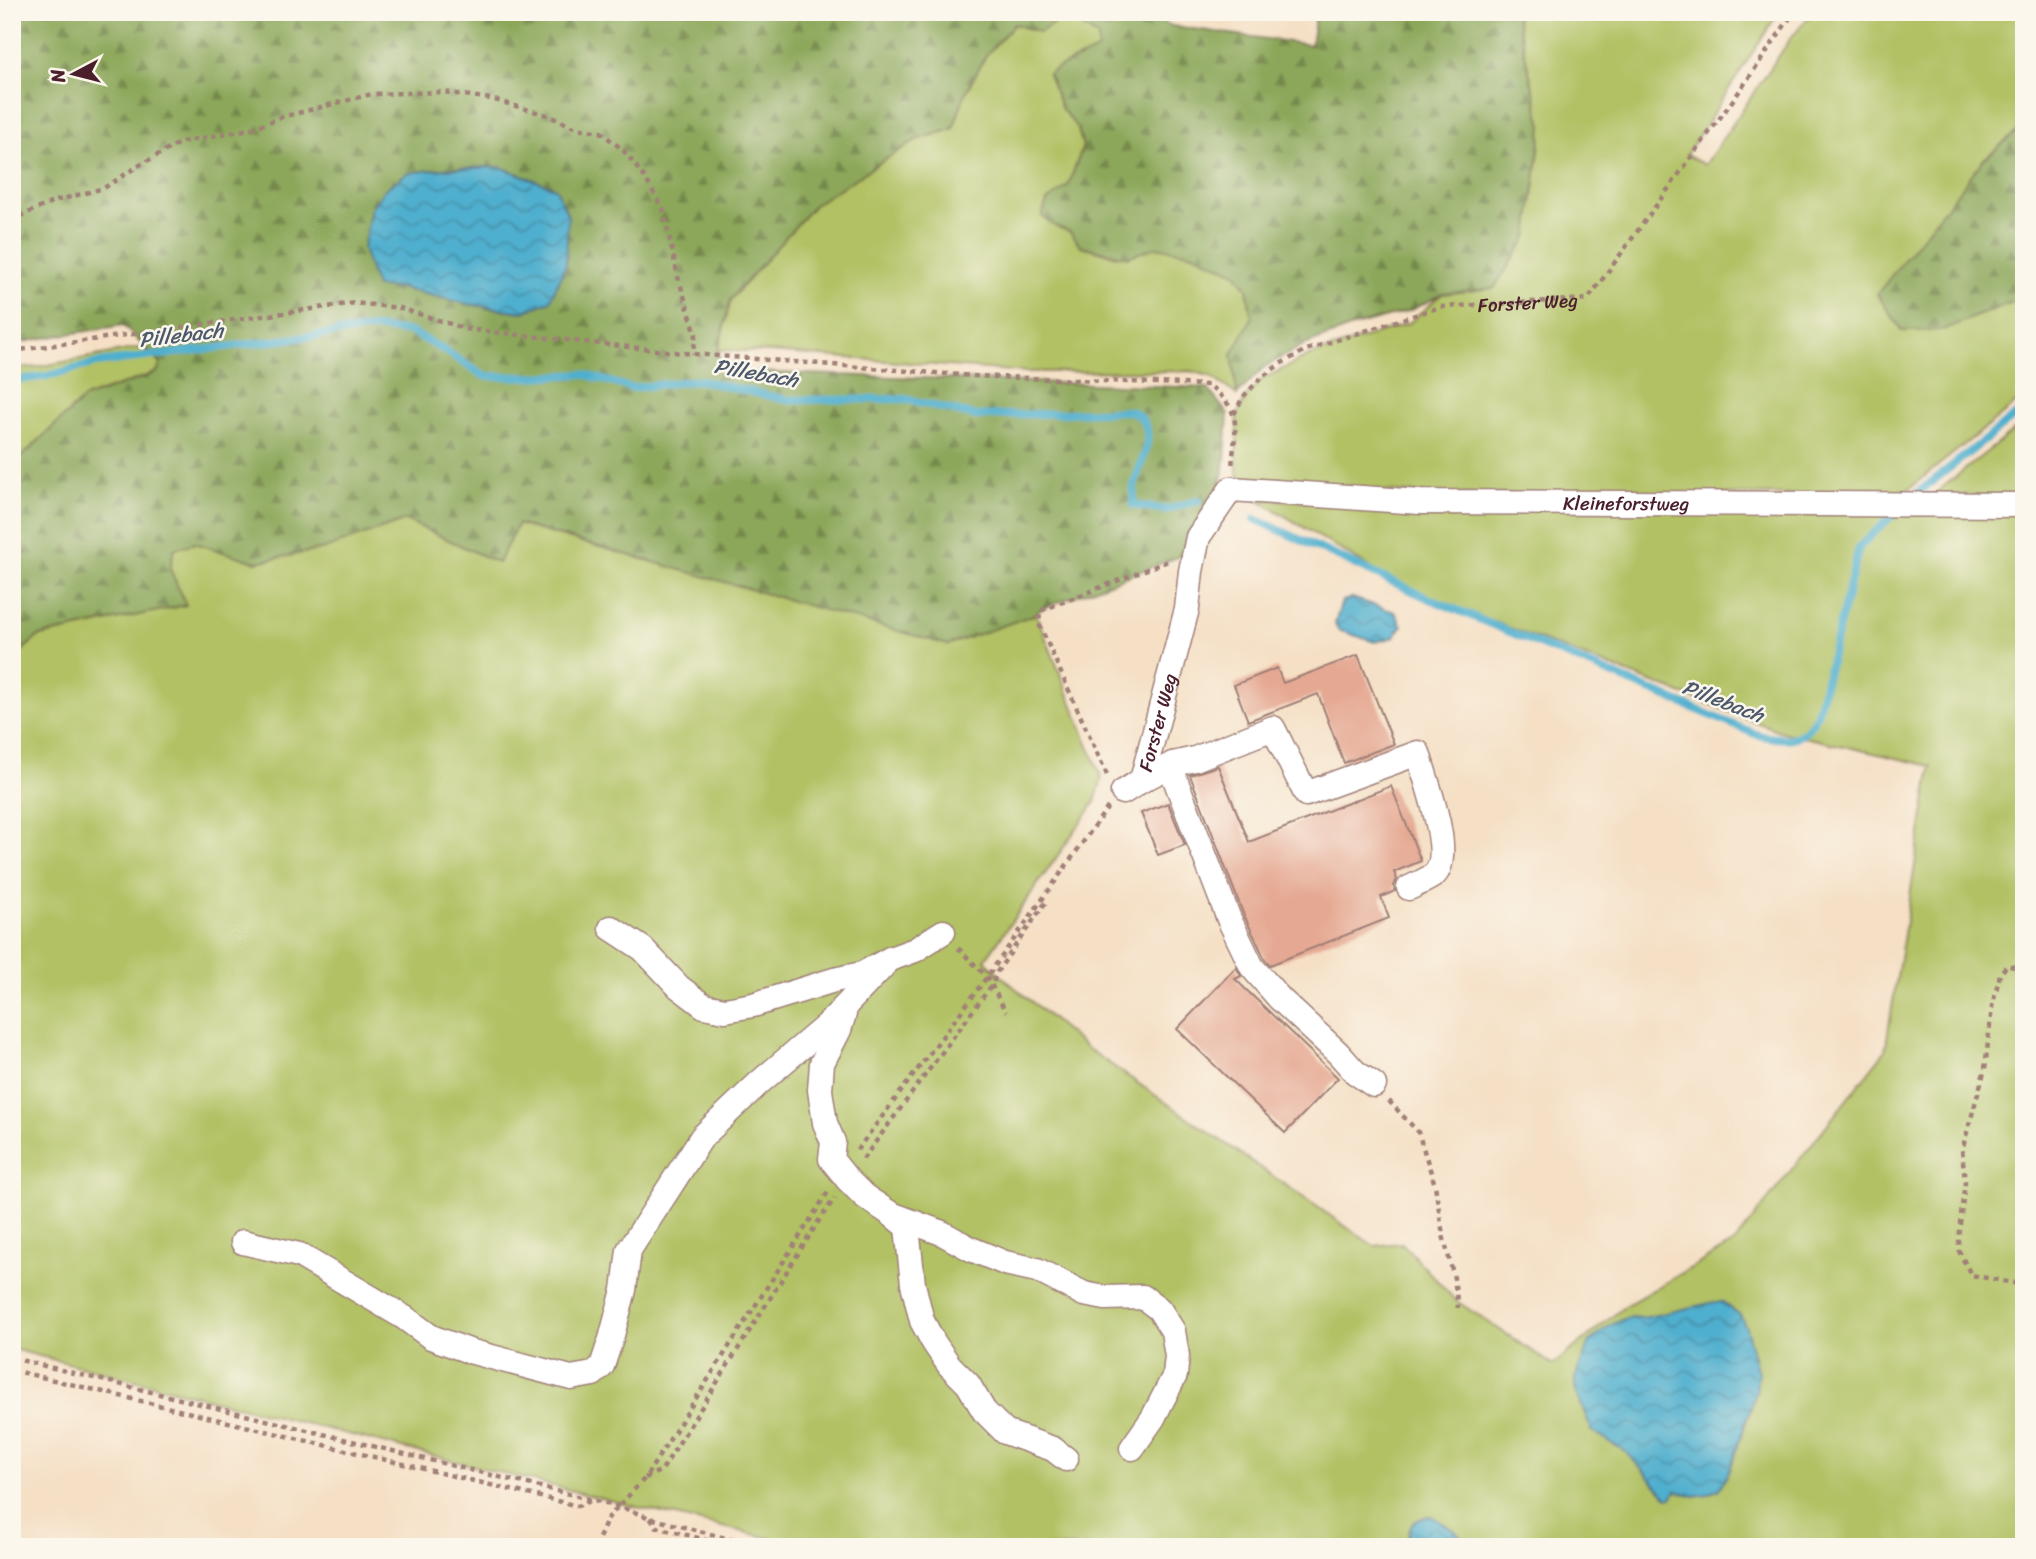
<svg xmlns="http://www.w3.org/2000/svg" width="2036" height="1559" font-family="Sriracha,sans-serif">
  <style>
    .grass { fill: #b1c164; stroke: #7e7048; stroke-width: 2 }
    .forest { fill: url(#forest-firs); stroke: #6b6342; stroke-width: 2; fill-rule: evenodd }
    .water { fill: url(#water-waves); stroke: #4d677c; stroke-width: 2 }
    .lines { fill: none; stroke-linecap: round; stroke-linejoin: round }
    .stream { stroke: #50afce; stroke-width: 8 }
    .building { fill: #e5a892 }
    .minor-casing { stroke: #a08078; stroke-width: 27 }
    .path { stroke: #a08078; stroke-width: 4.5; stroke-dasharray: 5 5; stroke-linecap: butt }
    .minor { stroke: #fff; stroke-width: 24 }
    .labels { text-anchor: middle; stroke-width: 5; stroke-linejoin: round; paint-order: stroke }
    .street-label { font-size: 19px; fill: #4a1f2b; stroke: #fbf7ec }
    .water-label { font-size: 21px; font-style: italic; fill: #4c596c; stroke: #fbf7ec }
  </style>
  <defs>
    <pattern id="forest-firs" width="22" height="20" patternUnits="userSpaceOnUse" patternTransform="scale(1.75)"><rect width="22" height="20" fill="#8ca75a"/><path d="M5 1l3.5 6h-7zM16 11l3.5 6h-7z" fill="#74874b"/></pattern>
    <pattern id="water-waves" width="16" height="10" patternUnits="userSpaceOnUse" patternTransform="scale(1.75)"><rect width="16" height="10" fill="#50afce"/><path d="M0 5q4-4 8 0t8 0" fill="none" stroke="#448ea7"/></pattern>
  </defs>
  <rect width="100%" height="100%" fill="#fbf7ec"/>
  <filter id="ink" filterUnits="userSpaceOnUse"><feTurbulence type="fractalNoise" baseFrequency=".0143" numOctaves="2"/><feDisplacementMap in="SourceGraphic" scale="14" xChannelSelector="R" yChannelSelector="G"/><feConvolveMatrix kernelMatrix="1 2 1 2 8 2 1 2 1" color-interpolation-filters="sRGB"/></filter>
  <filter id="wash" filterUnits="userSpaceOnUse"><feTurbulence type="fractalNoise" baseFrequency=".00686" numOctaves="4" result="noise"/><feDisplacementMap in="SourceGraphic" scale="28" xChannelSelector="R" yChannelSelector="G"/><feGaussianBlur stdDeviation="1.57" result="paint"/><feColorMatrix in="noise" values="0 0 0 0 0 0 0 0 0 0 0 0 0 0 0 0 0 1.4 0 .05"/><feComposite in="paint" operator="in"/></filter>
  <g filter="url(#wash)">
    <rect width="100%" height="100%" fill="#f5e0c6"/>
    <path class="grass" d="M 1515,12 L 1779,12 L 1686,155 L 1705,165 L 1793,35 L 1813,12 L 2024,12 L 2024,126 L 1984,159 L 1942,330 L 2024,297 L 2024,397 L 1901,495 L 1420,494 L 1243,480 L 1237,473 L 1237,416 L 1245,398 L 1262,379 L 1309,356 L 1409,323 L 1442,294 L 1495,287 L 1528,236 L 1542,126 Z
      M 1064,17 L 1079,24 L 1098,37 L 1098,49 C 1081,59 1063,63 1048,74 L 1062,109 L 1078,129 L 1083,146 L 1068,186 L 1047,201 L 1053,225 L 1070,232 L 1082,246 L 1115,256 L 1157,247 L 1191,253 L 1236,273 L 1247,288 L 1252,318 L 1233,354 L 1237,395 L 1210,376 L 1191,371 L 1026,372 L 770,352 L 718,350 L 731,299 L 815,204 L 916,140 L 953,129 L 965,94 L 986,55 L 1014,24 L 1040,32 Z
      M 143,347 L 161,364 L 157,372 L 84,398 L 18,460 L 12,461 L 12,369 L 37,367 Z
      M 2024,422 L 2024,495 L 1933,495 Z
      M 1259,500 L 2024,510 L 2024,1547 L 809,1547 L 632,1506 L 12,1349 L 12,659 L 39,636 L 185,605 L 170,569 L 174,549 L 195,543 L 256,562 L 324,549 L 406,520 L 498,563 L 517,524 L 948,644 L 1036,614 L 1102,778 L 1095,802 L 985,960 L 999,974 L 1084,1046 L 1374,1246 L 1402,1243 L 1455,1300 L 1553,1365 L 1625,1306 L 1734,1243 L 1885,1051 L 1931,766 L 1782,732 L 1400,586 Z"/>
    <path class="forest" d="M 12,12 L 1138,12 L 1172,26 L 1311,45 L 1315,19 L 1328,12 L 1515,12 L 1542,126 L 1528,236 L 1494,288 L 1442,294 L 1409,311 L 1358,325 L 1304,345 L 1263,368 L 1237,395 L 1232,354 L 1252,318 L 1247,288 L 1236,273 L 1191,253 L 1157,247 L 1127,257 L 1081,246 L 1070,232 L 1053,225 L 1042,216 L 1047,201 L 1068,186 L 1083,146 L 1078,129 L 1062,109 L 1048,74 C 1063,63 1082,59 1098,49 L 1098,37 L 1079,24 L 1064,17 L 1040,32 L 1014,24 L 986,55 L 965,94 L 953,129 L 916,140 L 815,204 L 731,299 L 718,350 L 722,371 L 1207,388 L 1228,414 L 1225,461 L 1221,491 L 1188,553 L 1041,609 L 1036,614 L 948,645 L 518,524 L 498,563 L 406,520 L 324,549 L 256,562 L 195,543 L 174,549 L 170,569 L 186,605 L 39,636 L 12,659 L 12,461 L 18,460 L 84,398 L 148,376 L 157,372 L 161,364 L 123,325 L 38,339 L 12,345 ZM 500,167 L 550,301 L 523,312 L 467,304 L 401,288 L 376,286 L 407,173 L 443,169 Z
      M 2024,126 L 2024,297 L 1942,330 L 1902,331 L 1877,294 L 1984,159 Z"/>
    <path class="water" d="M 500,167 L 556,188 L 568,216 L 566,264 L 550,301 L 523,312 L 467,304 L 401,288 L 376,287 L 363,249 L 371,208 L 384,190 L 407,173 L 443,169 Z
      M 1352,598 L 1395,612 L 1402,626 L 1394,637 L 1375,642 L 1338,630 L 1335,624 L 1342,601 Z
      M 1715,1302 L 1723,1302 L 1740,1315 L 1746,1327 L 1758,1373 L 1756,1392 L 1730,1470 L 1719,1489 L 1708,1494 L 1694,1496 L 1676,1491 L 1672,1498 L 1667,1497 L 1626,1452 L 1592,1431 L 1575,1389 L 1575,1378 L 1590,1341 L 1610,1325 L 1629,1317 L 1643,1318 Z
      M 1431,1516 L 1453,1529 L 1471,1547 L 1408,1547 C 1409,1525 1408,1521 1431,1516 Z"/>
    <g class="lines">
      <path class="stream" d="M 12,381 L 47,376 L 97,363 L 376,328 L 411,332 L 447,352 L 484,376 L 532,377 L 583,374 L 631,388 L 699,380 L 787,400 L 905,399 L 975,416 L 1131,411 C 1161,426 1142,458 1135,482 C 1133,489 1134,498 1133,505 L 1166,510 L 1199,500
        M 1910,499 L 2024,409
        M 1255,519 L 1428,598 L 1758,735 C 1786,741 1803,743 1817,715 L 1859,547 L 1898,510"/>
    </g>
    <g id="blocks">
      <path class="building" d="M 1358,655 L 1394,744 L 1344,763 L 1318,694 L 1248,721 L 1234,685 L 1277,668 L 1283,683 Z
        M 1218,766 L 1249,842 L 1391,786 L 1421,861 L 1394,872 L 1397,879 L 1394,886 L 1395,891 L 1381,897 L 1389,918 L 1270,965 L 1265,959 L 1243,913 L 1190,775 Z
        M 1168,803 L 1185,845 L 1158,855 L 1141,813 Z
        M 1236,967 L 1241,976 L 1235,979 L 1338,1078 L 1285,1133 L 1177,1029 Z"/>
    </g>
  </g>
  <g filter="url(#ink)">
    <use href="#blocks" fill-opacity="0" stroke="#a08078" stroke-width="2"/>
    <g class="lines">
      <g class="minor-casing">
        <g id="minor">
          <path d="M 1173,764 L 1175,779 L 1229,919 L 1252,967 L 1280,999 L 1338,1053 L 1355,1072 L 1374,1085"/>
          <path d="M 1142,780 L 1173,764 L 1195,759 L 1273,728 L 1306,794 L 1418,753 C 1425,778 1455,856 1434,875 C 1427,880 1417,884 1409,888"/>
          <path id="s2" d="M 1123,792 L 1142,780 L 1187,609 L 1191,571 L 1198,537 L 1231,489 L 1420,502 L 2024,505"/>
          <path d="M 611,928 L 643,949 L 679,987 L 704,1006 L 725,1010 L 753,1005 L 834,980 L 862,974 L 890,959 L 915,950 L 943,932"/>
          <path d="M 844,1014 L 839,1030 L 822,1063 L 820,1090 L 825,1123 L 833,1142 L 831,1159 L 848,1180 L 864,1196 L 891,1214"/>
          <path d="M 243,1242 L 299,1255 L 405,1318 L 431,1337 L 469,1351 L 571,1378 L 593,1374 L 602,1366 L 611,1339 L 624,1290 L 629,1250 L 702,1137 L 760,1082 L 826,1026 L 890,959"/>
          <path d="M 1066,1459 L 1053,1449 L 1005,1432 L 984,1411 L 968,1384 L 949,1365 L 934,1343 L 922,1321 L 913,1284 L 907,1227 L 891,1214 L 942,1233 L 971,1249 L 1005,1263 L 1037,1270 L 1084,1294 L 1105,1298 L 1143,1297 L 1159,1309 L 1173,1331 L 1177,1356 L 1175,1375 L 1153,1418 L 1132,1448"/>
        </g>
      </g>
      <g class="path">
        <path d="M 12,223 L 18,217 L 55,201 L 104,188 L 138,166 L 181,142 L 250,129 L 282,117 L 372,94 L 444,92 L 491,99 L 547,115 L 576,128 L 601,132 L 624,151 L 645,178 L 663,209 L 678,277 L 696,334 L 693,354"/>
        <path d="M 12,351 L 355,303 L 400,308 L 466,329 L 693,354 L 973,376 L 1209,385 C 1244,413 1235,426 1232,467"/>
        <path id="s1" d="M 1234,414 L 1243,397 L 1261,378 L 1280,364 L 1306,350 L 1440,307 L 1588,299 L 1741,89 L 1794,12"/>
        <path d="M 1107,775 L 1039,624 L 1040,611 L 1168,561"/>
        <path d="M 958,948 L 987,977 L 1006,1012"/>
        <path d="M 2024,970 L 2007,965 L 2000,974 L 1992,1007 L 1985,1069 L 1962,1150 L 1965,1182 L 1959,1232 L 1959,1251 L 1971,1275 L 2024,1285"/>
        <path d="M 1389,1101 L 1418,1132 L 1435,1185 L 1443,1235 L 1454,1278 L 1458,1308"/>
        <path d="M 857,1150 L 987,977 L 1108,807"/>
        <path d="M 863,1159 L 983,997 L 992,985 L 997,972 L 1048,899"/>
        <path d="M 12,1358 L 618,1506 L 650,1518 L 760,1547"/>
        <path d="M 12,1370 L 578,1506 L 590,1501"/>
        <path d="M 645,1478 L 662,1470 L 818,1222 L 835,1198"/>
        <path d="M 650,1518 L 657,1527 L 732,1547"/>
        <path d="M 595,1547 L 608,1518 L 645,1478 L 828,1192"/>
      </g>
      <use href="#minor" class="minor"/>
    </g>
  </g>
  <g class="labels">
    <g class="street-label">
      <text dy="7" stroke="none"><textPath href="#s1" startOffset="327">Forster Weg</textPath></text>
      <text dy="7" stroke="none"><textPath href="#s2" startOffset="726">Kleineforstweg</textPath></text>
      <text dy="7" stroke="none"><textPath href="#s2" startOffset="82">Forster Weg</textPath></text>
    </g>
    <g class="water-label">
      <text transform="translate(181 335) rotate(-7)" y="7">Pillebach</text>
      <text transform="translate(756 373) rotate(10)" y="7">Pillebach</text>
      <text transform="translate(1723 701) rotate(21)" y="7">Pillebach</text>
    </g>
  </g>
  <rect width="2036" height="1559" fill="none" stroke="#fbf7ec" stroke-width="42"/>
  <g transform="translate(74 74) rotate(263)" stroke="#fbf7ec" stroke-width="5" paint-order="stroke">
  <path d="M0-5L12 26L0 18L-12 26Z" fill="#4a1f2b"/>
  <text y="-10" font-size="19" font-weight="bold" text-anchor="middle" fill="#4a1f2b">N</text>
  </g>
</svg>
